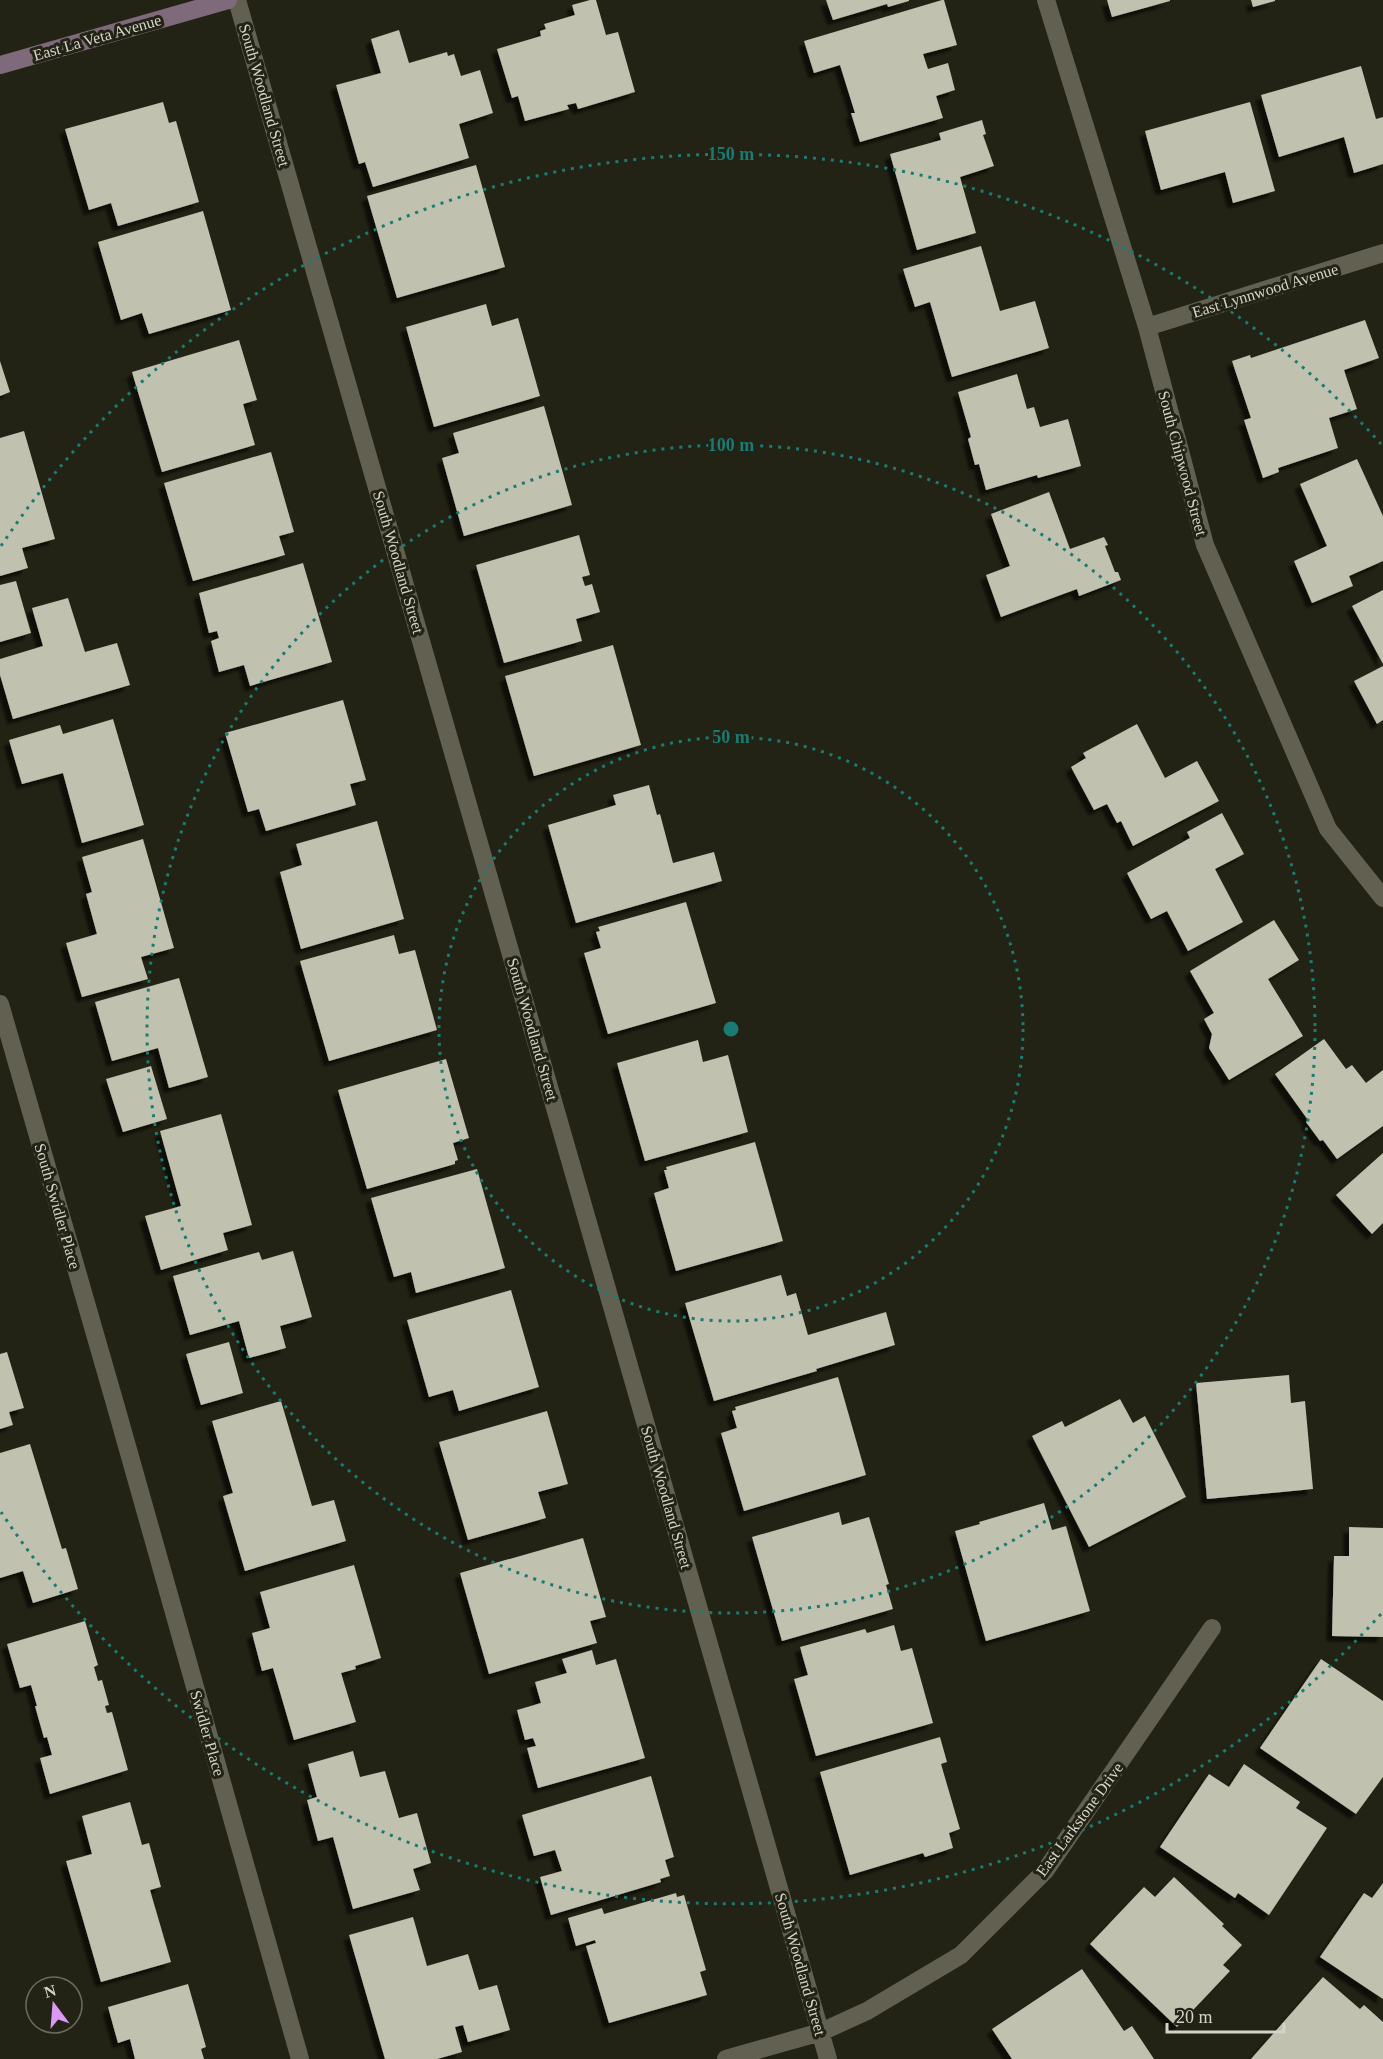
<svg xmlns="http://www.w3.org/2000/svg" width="1383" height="2059" font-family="'Times New Roman',serif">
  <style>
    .building { fill: #c1c1af; filter: url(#shadow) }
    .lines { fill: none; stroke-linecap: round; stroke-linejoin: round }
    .street { stroke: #626151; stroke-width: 18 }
    .secondary { stroke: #7e6a7a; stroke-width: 18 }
    .ring { fill: none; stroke: #197b73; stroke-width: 3; stroke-dasharray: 3 6 }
    .labels { text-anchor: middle; stroke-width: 6; stroke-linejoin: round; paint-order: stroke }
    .street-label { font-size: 16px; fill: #d3d3c9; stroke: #232315 }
    .centre { fill: #197b73; stroke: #232315; stroke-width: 3 }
    .ring-label { font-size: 18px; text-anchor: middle; font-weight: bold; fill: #197b73; stroke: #232315; stroke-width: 6; stroke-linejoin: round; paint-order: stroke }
  </style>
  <defs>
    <filter id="shadow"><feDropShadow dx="-5.5" dy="5.5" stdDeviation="1.5" flood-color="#0009"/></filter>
  </defs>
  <rect width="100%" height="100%" fill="#232315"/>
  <path class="building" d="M 590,0 L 596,0 L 606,35 L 618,32 L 635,92 L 578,109 L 576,103 L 567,105 L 569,109 L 525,121 L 518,96 L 512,98 L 497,49 L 541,36 L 540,31 L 546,29 L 544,24 L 575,15 L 572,5 Z
    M 826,0 L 909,0 L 909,1 L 888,7 L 887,4 L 833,20 Z
    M 942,0 L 944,0 L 957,45 L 923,54 L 928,69 L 948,63 L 955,90 L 936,96 L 943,118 L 860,142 L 851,113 L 855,113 L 840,65 L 814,73 L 804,41 Z
    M 1107,0 L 1170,0 L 1170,1 L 1112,17 Z
    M 1251,0 L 1275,0 L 1275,1 L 1253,7 Z
    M 399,30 L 409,63 L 447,52 L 448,56 L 454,54 L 461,76 L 480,70 L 493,113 L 459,124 L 469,158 L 373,187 L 365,162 L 359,164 L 336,85 L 381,73 L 371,39 Z
    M 1361,66 L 1376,119 L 1383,117 L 1383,164 L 1354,173 L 1344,137 L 1279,157 L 1261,95 Z
    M 163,102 L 169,123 L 176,121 L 199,202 L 118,226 L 111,203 L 89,210 L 65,129 Z
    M 1250,102 L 1275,191 L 1233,203 L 1225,172 L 1161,190 L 1145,131 Z
    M 982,120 L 986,134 L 983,135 L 994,166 L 960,177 L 976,233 L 917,250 L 890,154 L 941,140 L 939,133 Z
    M 476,165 L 505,267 L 397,298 L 367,196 Z
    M 203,211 L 231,310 L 149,334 L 142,313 L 121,320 L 98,242 Z
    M 981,246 L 1000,311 L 1035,301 L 1049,348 L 952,377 L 930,302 L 915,307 L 903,269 Z
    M 486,304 L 492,326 L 518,318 L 540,396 L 434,427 L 406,327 Z
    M 1365,320 L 1379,358 L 1344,370 L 1357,409 L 1329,418 L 1338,448 L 1278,468 L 1279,472 L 1263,478 L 1244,420 L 1251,418 L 1232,361 L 1250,355 L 1251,358 Z
    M 239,340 L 257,400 L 243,404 L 255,445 L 162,472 L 132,372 Z
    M 0,361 L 10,392 L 0,396 Z
    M 1017,374 L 1027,409 L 1034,407 L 1040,427 L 1068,419 L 1081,466 L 1038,478 L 1037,475 L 986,490 L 979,464 L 975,465 L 968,439 L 971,437 L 958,392 Z
    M 544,406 L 572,505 L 464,536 L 442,458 L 459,453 L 453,433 Z
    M 24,431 L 55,539 L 22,548 L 28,568 L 0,576 L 0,438 Z
    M 271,452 L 294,532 L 279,536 L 285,555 L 193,581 L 164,483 Z
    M 1357,459 L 1383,516 L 1383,561 L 1349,576 L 1353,586 L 1312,603 L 1294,561 L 1327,546 L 1300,484 Z
    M 1049,492 L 1070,549 L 1104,537 L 1108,545 L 1105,546 L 1115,572 L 1118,572 L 1121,580 L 1079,596 L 1077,589 L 1001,617 L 986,575 L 1010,566 L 991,514 Z
    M 579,535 L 590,575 L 582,577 L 585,586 L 592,584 L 600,612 L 576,619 L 582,641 L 504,663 L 476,565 Z
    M 303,563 L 332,662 L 250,686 L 244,665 L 219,672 L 211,641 L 219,638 L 217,631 L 209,633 L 199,593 Z
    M 16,581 L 31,633 L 0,642 L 0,585 Z
    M 1383,590 L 1383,664 L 1352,606 Z
    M 68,598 L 85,652 L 117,643 L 130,685 L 13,719 L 0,675 L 0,659 L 43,646 L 32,608 Z
    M 613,645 L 641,745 L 534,776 L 505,676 Z
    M 1383,666 L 1383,720 L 1377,724 L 1354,681 Z
    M 343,700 L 366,780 L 350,784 L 356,805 L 266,831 L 259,809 L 248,812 L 225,733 Z
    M 113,719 L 144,825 L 82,843 L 63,773 L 22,784 L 9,740 L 60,725 L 63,734 Z
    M 1137,724 L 1165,778 L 1197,761 L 1219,801 L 1133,846 L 1121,821 L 1117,823 L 1107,804 L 1094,810 L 1071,767 L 1086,758 L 1083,753 Z
    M 649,785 L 657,815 L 660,814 L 673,863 L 714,852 L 722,881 L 576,923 L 548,825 L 616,805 L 613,795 Z
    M 1222,813 L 1244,854 L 1215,869 L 1243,922 L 1188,951 L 1167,911 L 1151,919 L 1127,873 L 1190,838 L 1187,832 Z
    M 377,821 L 404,919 L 301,949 L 280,872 L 302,865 L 296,844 Z
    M 143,839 L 174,948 L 141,957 L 148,979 L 82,997 L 66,943 L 97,934 L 86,894 L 92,892 L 82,857 Z
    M 686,902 L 716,1003 L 608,1034 L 584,953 L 601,948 L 596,932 L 600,931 L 598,927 Z
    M 1274,920 L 1299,960 L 1268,979 L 1303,1036 L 1229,1080 L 1209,1048 L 1212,1034 L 1204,1019 L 1214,1013 L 1190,971 Z
    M 394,935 L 399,954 L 415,950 L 437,1030 L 329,1061 L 300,961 Z
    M 179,978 L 208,1077 L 169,1088 L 158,1048 L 112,1061 L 95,1002 Z
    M 1324,1039 L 1346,1069 L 1352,1065 L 1366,1083 L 1383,1070 L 1383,1126 L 1337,1159 L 1323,1140 L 1320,1141 L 1306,1122 L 1308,1120 L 1275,1074 Z
    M 698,1040 L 703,1062 L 728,1055 L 748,1132 L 645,1161 L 617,1063 Z
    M 446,1059 L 469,1138 L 453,1143 L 458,1160 L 455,1161 L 455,1164 L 367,1189 L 338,1090 Z
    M 151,1066 L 167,1119 L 123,1132 L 106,1079 Z
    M 221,1114 L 252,1225 L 223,1233 L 228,1250 L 161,1270 L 145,1216 L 181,1206 L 160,1131 Z
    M 755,1142 L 783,1241 L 676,1271 L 654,1193 L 669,1188 L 664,1170 L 667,1170 L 666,1167 Z
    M 1383,1153 L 1383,1223 L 1372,1234 L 1336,1195 Z
    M 477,1169 L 505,1268 L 416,1293 L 411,1272 L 394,1277 L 371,1198 Z
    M 293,1251 L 312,1317 L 280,1326 L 286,1348 L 249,1358 L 239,1321 L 190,1335 L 173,1276 L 259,1252 L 262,1260 Z
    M 781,1275 L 787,1296 L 796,1293 L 808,1335 L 886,1312 L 895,1345 L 816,1369 L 817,1371 L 714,1401 L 685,1303 Z
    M 511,1290 L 539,1387 L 459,1411 L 453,1390 L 429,1397 L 407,1320 Z
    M 229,1342 L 243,1393 L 201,1405 L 186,1354 Z
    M 7,1352 L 24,1408 L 9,1412 L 13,1425 L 0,1429 L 0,1354 Z
    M 1289,1375 L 1291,1403 L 1305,1401 L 1313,1489 L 1207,1499 L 1196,1383 Z
    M 838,1377 L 866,1475 L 744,1511 L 721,1433 L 737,1428 L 732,1411 L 736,1410 L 735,1407 Z
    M 1120,1399 L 1133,1423 L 1145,1416 L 1186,1497 L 1089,1547 L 1032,1436 L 1062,1421 L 1065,1427 Z
    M 281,1401 L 312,1506 L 334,1500 L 346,1541 L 245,1571 L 223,1496 L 233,1493 L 212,1421 Z
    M 547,1411 L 568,1484 L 538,1492 L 546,1518 L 468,1540 L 439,1442 Z
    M 30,1444 L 62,1549 L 66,1548 L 78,1589 L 33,1603 L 23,1571 L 0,1578 L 0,1453 Z
    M 1044,1503 L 1052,1530 L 1066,1526 L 1090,1611 L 986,1641 L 955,1531 L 980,1524 L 979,1522 Z
    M 839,1512 L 842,1525 L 869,1517 L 889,1584 L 886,1585 L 893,1609 L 782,1641 L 752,1537 Z
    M 1349,1527 L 1383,1528 L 1383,1637 L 1332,1636 L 1334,1556 L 1349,1556 Z
    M 583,1538 L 606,1617 L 590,1621 L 597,1643 L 489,1674 L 460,1573 Z
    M 354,1565 L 381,1658 L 355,1666 L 356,1669 L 341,1673 L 356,1722 L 294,1740 L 273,1668 L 262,1671 L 252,1633 L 270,1628 L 260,1592 Z
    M 85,1621 L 98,1665 L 94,1667 L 98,1681 L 102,1680 L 109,1705 L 105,1706 L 107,1713 L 112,1712 L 128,1770 L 50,1794 L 40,1758 L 52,1755 L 47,1737 L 44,1738 L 35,1706 L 37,1706 L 31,1685 L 20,1688 L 7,1644 Z
    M 894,1625 L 901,1651 L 912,1648 L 933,1723 L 816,1756 L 794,1679 L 808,1675 L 800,1647 L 865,1629 L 867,1633 Z
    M 592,1650 L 596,1665 L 616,1659 L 645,1758 L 538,1788 L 527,1748 L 536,1746 L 533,1738 L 525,1740 L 517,1710 L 541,1703 L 535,1682 L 567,1673 L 562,1659 Z
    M 1321,1659 L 1383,1701 L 1383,1777 L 1356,1814 L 1260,1748 Z
    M 940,1737 L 947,1762 L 941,1764 L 960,1829 L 949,1833 L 953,1848 L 925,1857 L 923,1853 L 850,1875 L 820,1772 Z
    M 353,1751 L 360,1777 L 385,1771 L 399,1818 L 417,1813 L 431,1863 L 413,1869 L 420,1890 L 353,1909 L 333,1837 L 318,1841 L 307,1800 L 317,1797 L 308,1764 Z
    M 1244,1764 L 1300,1802 L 1296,1808 L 1327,1828 L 1269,1915 L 1238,1893 L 1235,1898 L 1160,1847 L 1209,1774 L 1229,1787 Z
    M 651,1776 L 674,1857 L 665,1860 L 670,1876 L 660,1879 L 661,1882 L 551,1915 L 540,1877 L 562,1871 L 555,1850 L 534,1856 L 522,1815 Z
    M 130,1802 L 142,1845 L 149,1843 L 161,1887 L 150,1890 L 171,1962 L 101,1982 L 66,1861 L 92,1854 L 82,1816 Z
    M 1174,1877 L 1224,1924 L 1222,1926 L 1242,1945 L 1223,1965 L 1230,1971 L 1177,2027 L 1090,1944 L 1144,1887 L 1155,1897 Z
    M 1383,1883 L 1383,1999 L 1320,1957 L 1364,1893 L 1372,1898 Z
    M 676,1893 L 677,1897 L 684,1895 L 706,1970 L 700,1972 L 707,1995 L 609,2023 L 586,1946 L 596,1943 L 595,1940 L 576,1946 L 568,1918 L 602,1908 L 604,1914 Z
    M 413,1917 L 427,1966 L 468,1954 L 479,1990 L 497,1985 L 510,2030 L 468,2042 L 463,2025 L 455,2027 L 462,2052 L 437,2059 L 385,2059 L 349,1935 Z
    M 1082,1969 L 1124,2031 L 1132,2026 L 1154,2059 L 1012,2059 L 992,2029 Z
    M 1323,1977 L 1360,2009 L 1364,2005 L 1383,2022 L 1383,2059 L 1251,2059 Z
    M 188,1984 L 206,2047 L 201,2049 L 204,2059 L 135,2059 L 130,2039 L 118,2043 L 108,2007 Z"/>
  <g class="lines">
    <path class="street" d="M 237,0 L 828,2059
      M 1046,0 L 1147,327 L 1205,545 L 1328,829 L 1383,898
      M 1147,327 L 1383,253
      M 0,1004 L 116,1407 L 300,2059
      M 726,2059 L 821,2032 L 867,2011 L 961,1955 L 1045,1871 L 1212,1628"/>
    <path class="secondary" d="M 0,65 L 228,0"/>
  </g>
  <g class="ring">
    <circle cx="731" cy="1029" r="292"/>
    <circle cx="731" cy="1029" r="584"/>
    <path d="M1381 1614A875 875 0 0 1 1 1512M1 546A875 875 0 0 1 1381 444"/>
  </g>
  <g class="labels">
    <g class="street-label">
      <text transform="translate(97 37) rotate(-16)" y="6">East La Veta Avenue</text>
      <text transform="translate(265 95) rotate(74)" y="6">South Woodland Street</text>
      <text transform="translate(1265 290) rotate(-17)" y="6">East Lynnwood Avenue</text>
      <text transform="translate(1183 463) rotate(75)" y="6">South Chipwood Street</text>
      <text transform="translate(399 562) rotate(74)" y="6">South Woodland Street</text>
      <text transform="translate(533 1029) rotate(74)" y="6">South Woodland Street</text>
      <text transform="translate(58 1206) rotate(74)" y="6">South Swidler Place</text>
      <text transform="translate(667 1497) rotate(74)" y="6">South Woodland Street</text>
      <text transform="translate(208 1733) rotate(74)" y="6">Swidler Place</text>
      <text transform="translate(1079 1819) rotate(-54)" y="6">East Larkstone Drive</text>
      <text transform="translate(801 1964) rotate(74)" y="6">South Woodland Street</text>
    </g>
  </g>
  <circle cx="731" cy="1029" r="9" class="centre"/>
  <g class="ring-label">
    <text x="731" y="160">150 m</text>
    <text x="731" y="451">100 m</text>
    <text x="731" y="743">50 m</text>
  </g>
  <g transform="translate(54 2005) rotate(344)"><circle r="28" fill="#232315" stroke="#69695d" stroke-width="1.5"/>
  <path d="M0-4.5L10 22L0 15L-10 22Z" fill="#db99f5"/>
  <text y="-9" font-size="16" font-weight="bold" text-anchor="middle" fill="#d3d3c9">N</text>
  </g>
  <path d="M1167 2023v9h117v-9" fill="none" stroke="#d3d3c9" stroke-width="3"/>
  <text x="1176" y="2023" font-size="18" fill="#d3d3c9" stroke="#232315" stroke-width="4.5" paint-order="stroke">20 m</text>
</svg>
